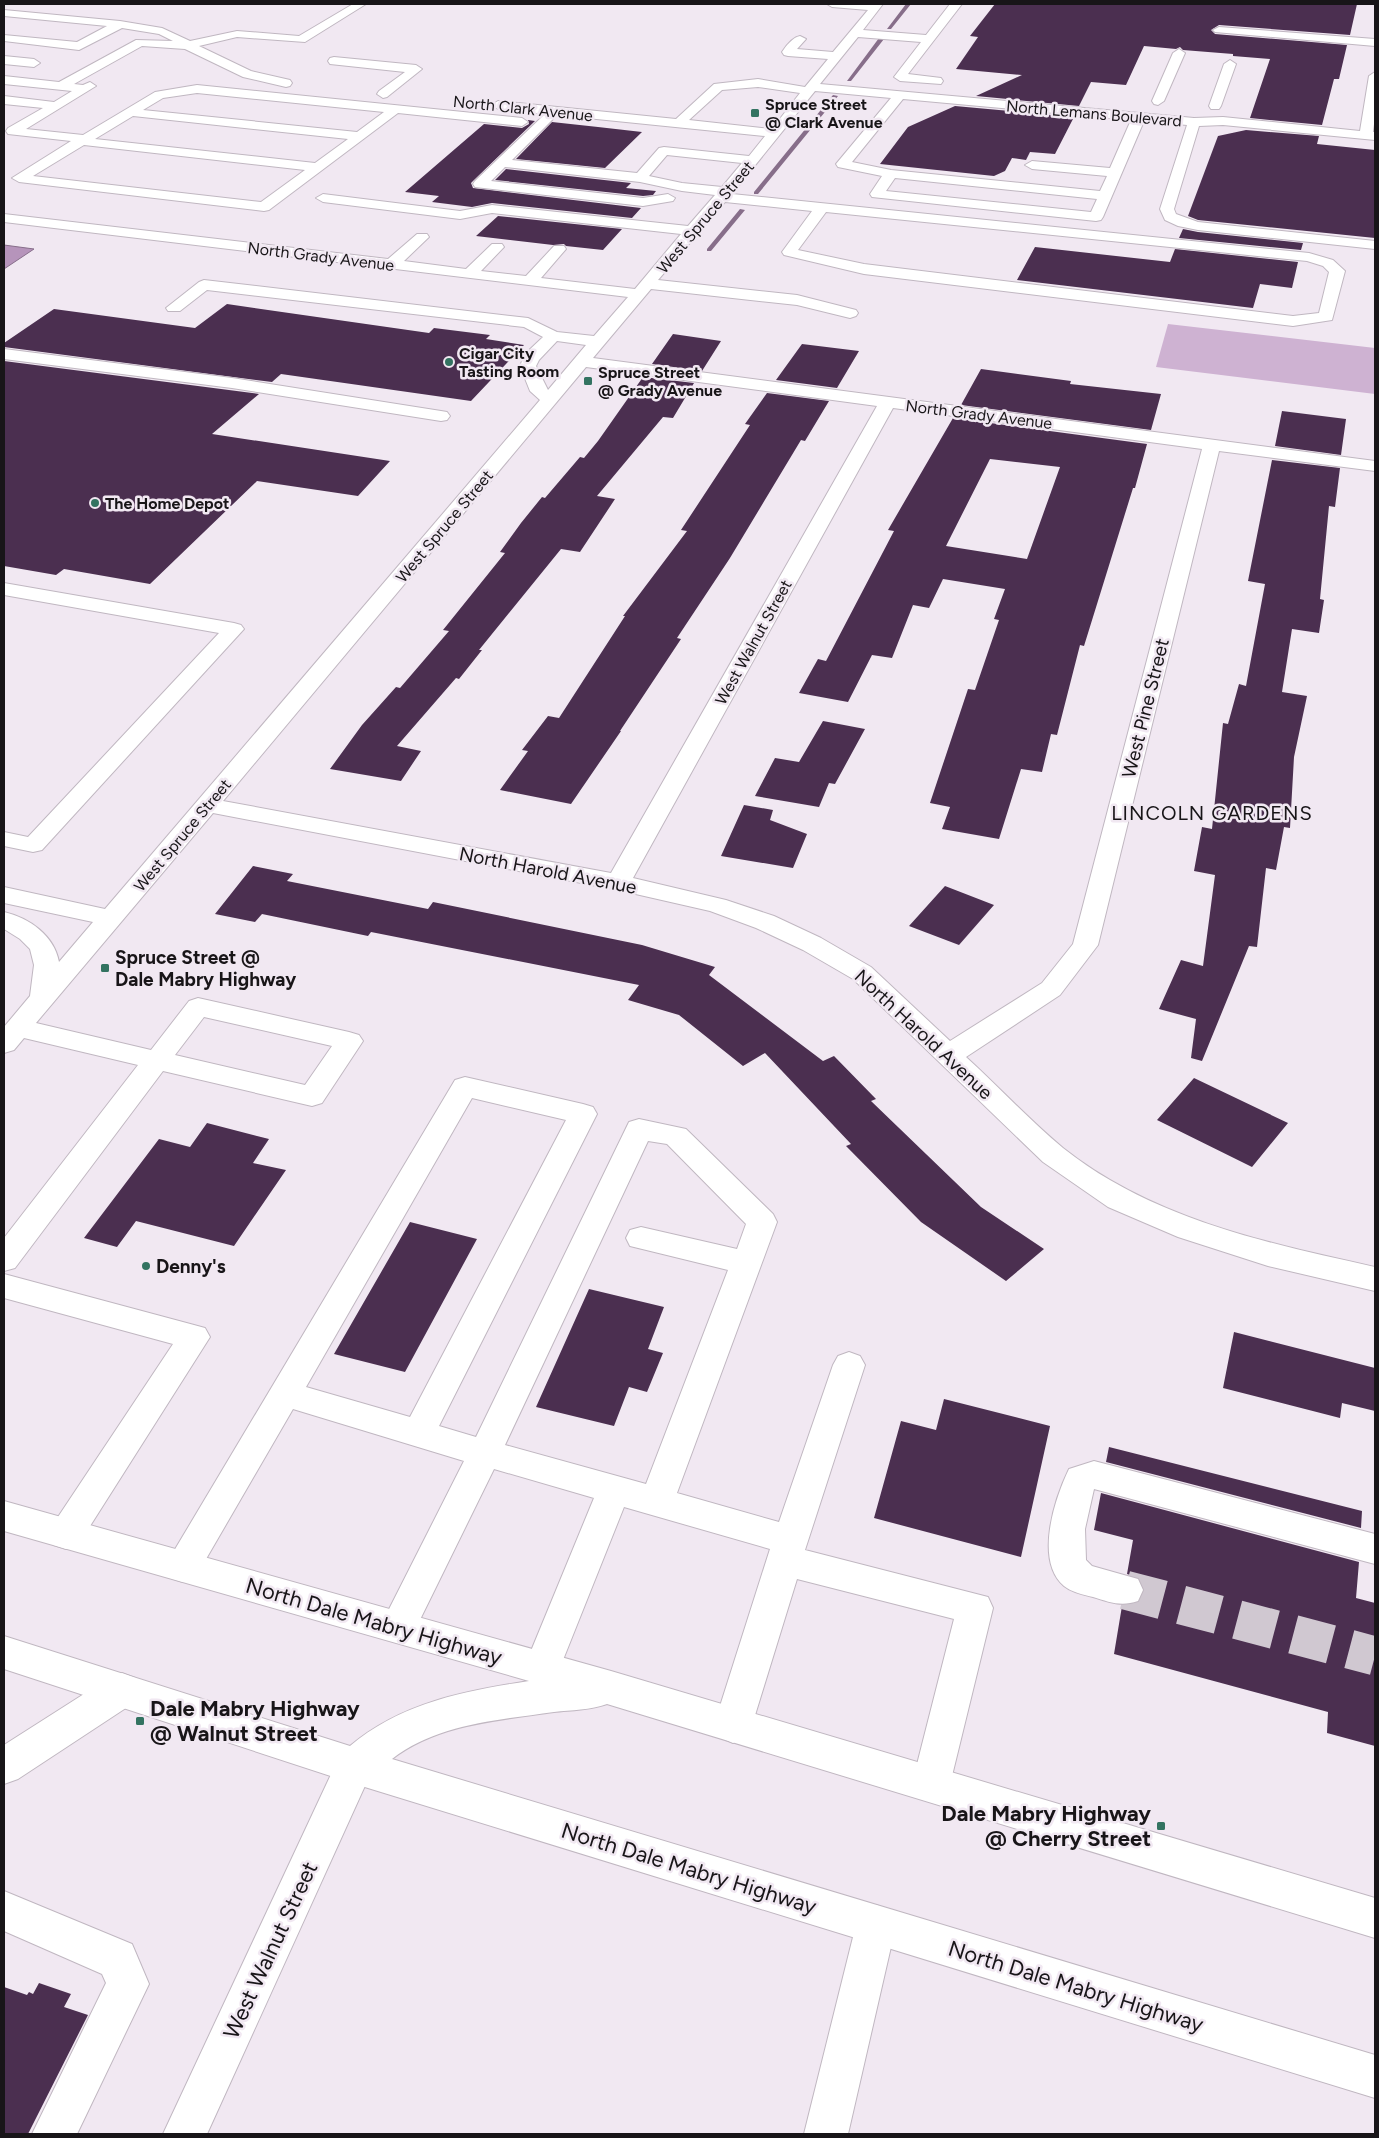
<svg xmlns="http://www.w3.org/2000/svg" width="1379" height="2138" font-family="Figtree,sans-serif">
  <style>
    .green { fill: #ceb2d2 }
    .water { fill: #b694bb; stroke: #876e8a }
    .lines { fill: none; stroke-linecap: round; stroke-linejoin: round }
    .stream { fill: #876e8a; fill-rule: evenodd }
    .building { fill: #4b2f50; fill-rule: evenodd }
    .minor-tunnel { stroke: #d0c8d1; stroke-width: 39; stroke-dasharray: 39 19; stroke-linecap: butt }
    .minor-casing { stroke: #c0b7c1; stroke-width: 2 }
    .major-casing { stroke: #c0b7c1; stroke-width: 2 }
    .minor { fill: #fff; fill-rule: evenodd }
    .major { fill: #fff; fill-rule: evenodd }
    .poi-dot { fill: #337361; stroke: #f1e8f2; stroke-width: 2 }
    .labels { text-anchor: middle; stroke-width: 5; stroke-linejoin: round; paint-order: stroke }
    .far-poi-label { font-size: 16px; font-weight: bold; fill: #181518; stroke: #f1e8f2; text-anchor: start }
    .far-street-label { font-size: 16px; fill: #181518; stroke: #f1e8f2 }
    .street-label { font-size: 19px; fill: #181518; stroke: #f1e8f2 }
    .poi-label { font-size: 19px; font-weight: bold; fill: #181518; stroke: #f1e8f2; text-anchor: start }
    .neighbourhood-label { font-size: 20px; letter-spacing: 1px; fill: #181518; stroke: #f1e8f2 }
    .near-street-label { font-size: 22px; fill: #181518; stroke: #f1e8f2 }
    .near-poi-label { font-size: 22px; font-weight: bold; fill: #181518; stroke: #f1e8f2; text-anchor: start }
  </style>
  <rect width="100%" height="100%" fill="#f1e8f2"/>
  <path class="green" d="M 1168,324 L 1375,348 L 1375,394 L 1156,367 Z"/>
  <path class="water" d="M 4,245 L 34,249 L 4,269 Z"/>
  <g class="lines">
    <path class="stream" d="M 906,4 L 911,4 L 891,29 L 887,29 Z
      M 879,38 L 884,39 L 851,81 L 847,81 Z
      M 833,95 L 838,96 L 758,194 L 754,194 L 754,192 Z
      M 740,209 L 745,210 L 711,251 L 707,251 L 707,249 Z"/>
  </g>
  <path class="building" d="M 995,4 L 1357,4 L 1350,35 L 1219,25 L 1211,30 L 1215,34 L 1347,45 L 1339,79 L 1334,79 L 1322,125 L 1250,118 L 1270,59 L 1233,56 L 1233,54 L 1183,50 L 1180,47 L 1176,49 L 1144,46 L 1126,85 L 1091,82 L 1079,106 L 976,96 L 1022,75 L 956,69 L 978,37 L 970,36 Z
    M 955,106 L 1074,117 L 1055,154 L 1030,152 L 1026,160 L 1012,158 L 1005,171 L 994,176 L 880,164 L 908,127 Z
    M 528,120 L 535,121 L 474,180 L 471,183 L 473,188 L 641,208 L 632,218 L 492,203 L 472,207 L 432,202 L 439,196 L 405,192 L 484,124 L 522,128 L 529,124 Z
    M 552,122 L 598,127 L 642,132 L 605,168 L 516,159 Z
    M 1246,130 L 1319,136 L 1317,144 L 1375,150 L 1375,238 L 1198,220 L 1188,216 L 1218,136 Z
    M 506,169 L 631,183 L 626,188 L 656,191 L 653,195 L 643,196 L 495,180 Z
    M 498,216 L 622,229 L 603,250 L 566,246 L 564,244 L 553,245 L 476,236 Z
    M 1183,229 L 1198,232 L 1303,243 L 1301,250 L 1179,238 Z
    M 1035,247 L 1170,262 L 1175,249 L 1298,262 L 1292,288 L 1260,284 L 1253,308 L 1017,280 Z
    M 227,304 L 429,333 L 434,328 L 490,335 L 486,339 L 524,345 L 471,401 L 281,374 L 272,382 L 4,347 L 4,343 L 54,309 L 195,328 Z
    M 673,334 L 721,341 L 702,371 L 652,364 Z
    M 802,344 L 859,351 L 837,388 L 776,380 Z
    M 4,361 L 259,394 L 212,434 L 390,461 L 358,496 L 257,481 L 150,584 L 64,569 L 56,575 L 4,566 Z
    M 981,369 L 1071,381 L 1070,384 L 1161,394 L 1151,430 L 961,405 Z
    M 643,377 L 694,383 L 673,418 L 663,417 L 597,496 L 615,499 L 580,552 L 561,549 L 479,650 L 482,650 L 459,679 L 456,678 L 397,746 L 421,751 L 401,781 L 330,769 L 362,725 L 396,687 L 400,688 L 449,631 L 443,630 L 505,553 L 500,552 L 521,523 L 542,497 L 545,498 L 580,457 L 584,458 L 598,441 Z
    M 767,393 L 829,401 L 805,441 L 801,440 L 730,558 L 677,638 L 681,639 L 620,731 L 621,731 L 571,804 L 500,790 L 528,751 L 522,750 L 548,716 L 559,718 L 625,616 L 623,616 L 687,531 L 681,530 L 750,425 L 745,424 Z
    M 1282,411 L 1346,419 L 1341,455 L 1275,446 Z
    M 953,418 L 1147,444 L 1135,488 L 1133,488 L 1084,646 L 1080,645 L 1057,735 L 1051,734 L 1042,772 L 1021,769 L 999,839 L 942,829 L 950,807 L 930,803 L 968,689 L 975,690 L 999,620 L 994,619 L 1005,589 L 943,579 L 929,608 L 913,605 L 892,658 L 872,655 L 848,702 L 799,693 L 818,659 L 826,661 L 894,531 L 888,530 ZM 990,459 L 1060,467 L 1027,559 L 946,546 Z
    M 1272,460 L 1340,468 L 1335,507 L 1329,506 L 1320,599 L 1324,600 L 1319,633 L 1292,629 L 1282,692 L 1307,696 L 1294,757 L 1290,828 L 1284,827 L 1276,870 L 1266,868 L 1257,947 L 1249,946 L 1202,1061 L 1191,1058 L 1196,1019 L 1159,1009 L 1181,960 L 1203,966 L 1215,875 L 1194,871 L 1202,827 L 1212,829 L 1223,723 L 1228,724 L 1239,684 L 1246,686 L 1265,584 L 1248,581 Z
    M 823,721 L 865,729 L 835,784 L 829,783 L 819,807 L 755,796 L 775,758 L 799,762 Z
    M 744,805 L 773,810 L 770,820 L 807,834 L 793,868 L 721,856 Z
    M 253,866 L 293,874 L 287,881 L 428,909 L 433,902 L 642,945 L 715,967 L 709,975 L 823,1061 L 834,1056 L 876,1099 L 871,1101 L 981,1207 L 1044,1249 L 1006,1281 L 921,1222 L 846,1146 L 851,1144 L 765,1053 L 743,1066 L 679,1015 L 628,1000 L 639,985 L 371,932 L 368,936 L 262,914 L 255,922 L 215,914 Z
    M 945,886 L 994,905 L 959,945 L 909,926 Z
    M 1194,1078 L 1288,1123 L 1252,1167 L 1157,1120 Z
    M 207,1123 L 269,1139 L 253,1163 L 286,1170 L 234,1246 L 136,1221 L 117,1247 L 84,1238 L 159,1139 L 190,1147 Z
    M 410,1222 L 477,1239 L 405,1372 L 334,1354 Z
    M 589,1289 L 664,1307 L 648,1349 L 663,1353 L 647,1392 L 629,1387 L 614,1426 L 536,1407 Z
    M 1234,1332 L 1375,1368 L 1375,1411 L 1342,1403 L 1340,1418 L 1223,1388 Z
    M 944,1399 L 1050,1426 L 1021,1557 L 874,1518 L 901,1421 L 936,1430 Z
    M 1109,1447 L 1362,1511 L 1361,1528 L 1106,1462 Z
    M 1101,1493 L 1359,1562 L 1356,1598 L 1375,1603 L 1375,1746 L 1327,1733 L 1328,1712 L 1114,1654 L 1122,1606 L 1139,1603 L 1145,1589 L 1140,1578 L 1127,1574 L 1133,1540 L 1094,1530 Z
    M 39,1983 L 71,1994 L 64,2007 L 88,2015 L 28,2134 L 4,2134 L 4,1987 L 27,1995 L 29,1992 L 33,1994 Z"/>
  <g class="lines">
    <path class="minor-tunnel" d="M 1125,1590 L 1375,1656"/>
    <g class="minor-casing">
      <path id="minor" d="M 353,4 L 366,4 L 305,42 L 237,37 L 199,46 L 251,71 L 290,80 L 292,83 L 290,86 L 286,87 L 243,77 L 185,49 L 142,46 L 74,84 L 83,85 L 90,82 L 96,86 L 26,129 L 83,135 L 155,92 L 197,85 L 522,118 L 528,122 L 522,126 L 398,113 L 269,210 L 264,211 L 19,182 L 12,178 L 71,141 L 8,134 L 6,131 L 8,128 L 43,108 L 4,104 L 4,96 L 54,102 L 72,91 L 4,84 L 4,76 L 59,82 L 136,40 L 173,41 L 159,34 L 122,28 L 79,50 L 4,41 L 4,35 L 77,42 L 107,26 L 4,16 L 4,10 L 120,21 L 162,28 L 190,41 L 237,31 L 299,36 ZM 197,93 L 384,112 L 357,132 L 143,110 L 163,98 ZM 133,116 L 348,139 L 315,163 L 95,139 ZM 84,145 L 305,170 L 261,202 L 33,176 Z
        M 827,4 L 883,4 L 863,30 L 926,35 L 950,4 L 962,4 L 908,74 L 941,78 L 943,81 L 941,84 L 900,81 L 894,77 L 921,42 L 858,37 L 820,84 L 1194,118 L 1223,117 L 1360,131 L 1369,76 L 1375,72 L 1375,116 L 1373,132 L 1375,132 L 1375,140 L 1223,125 L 1199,126 L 1174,209 L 1176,214 L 1198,222 L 1375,241 L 1375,249 L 1198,230 L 1178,226 L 1165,220 L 1160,209 L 1187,125 L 1144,121 L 1103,217 L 1101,220 L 1096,221 L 872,197 L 870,194 L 882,176 L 838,167 L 836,164 L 891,98 L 815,91 L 732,194 L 1309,253 L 1333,260 L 1345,271 L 1332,320 L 1293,326 L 864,274 L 784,255 L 782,252 L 812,211 L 725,202 L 658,280 L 797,295 L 856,310 L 858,313 L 856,316 L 850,318 L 797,305 L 651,289 L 593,358 L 1375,461 L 1375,471 L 1219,451 L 1098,945 L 1060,995 L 966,1057 C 998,1086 1029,1120 1063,1148 C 1152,1219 1267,1243 1375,1267 L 1375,1291 L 1268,1266 L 1178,1237 L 1108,1207 L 1043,1162 L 853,979 L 803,950 L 756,928 L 710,911 L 618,890 L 213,813 L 36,1023 L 151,1050 L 189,1001 L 198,998 L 349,1032 L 359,1035 L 363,1041 L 322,1103 L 312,1106 L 163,1071 L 15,1268 L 4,1271 L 4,1238 L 138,1065 L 24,1038 L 14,1050 L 4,1053 L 4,1027 L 30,996 L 34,965 L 30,949 L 20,939 L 4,929 L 4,912 C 29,918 54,935 59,962 L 93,922 L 4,903 L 4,887 L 105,909 L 540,400 L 530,391 L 520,366 L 525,354 L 543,337 L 524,327 L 207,290 L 180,311 L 168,311 L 166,308 L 199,282 L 204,280 L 528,318 L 557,332 L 594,336 L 628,297 L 4,222 L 4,214 L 388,259 L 417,234 L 427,234 L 429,237 L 404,261 L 466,269 L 492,244 L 502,244 L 504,247 L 481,271 L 526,276 L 554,246 L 564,246 L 566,249 L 541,278 L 635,289 L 681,234 L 492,213 L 460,219 L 323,202 L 316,198 L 323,194 L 460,211 L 492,205 L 688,226 L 715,195 L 682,191 L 640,182 L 505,167 L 491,181 L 643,198 L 668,194 L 675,198 L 673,201 L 643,206 L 475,187 L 473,184 L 475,181 L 545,114 L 498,109 L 492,105 L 498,101 L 676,119 L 714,84 L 758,79 L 805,87 L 828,59 L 788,56 L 784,55 L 782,52 C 786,46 793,37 800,36 L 806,39 L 797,49 L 833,52 L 868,10 L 832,7 ZM 758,87 L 800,93 L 772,129 L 689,120 L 722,90 ZM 903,99 L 1131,120 L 1110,168 L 1032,161 L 1025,165 L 1032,169 L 1107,176 L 1100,191 L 891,170 L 852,162 ZM 557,115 L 765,136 L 749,156 L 664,147 L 659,148 L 637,173 L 512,160 ZM 667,155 L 742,163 L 722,187 L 682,183 L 649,176 ZM 895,178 L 1097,199 L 1091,212 L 886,191 ZM 826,212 L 1307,261 L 1323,266 L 1329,272 L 1319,313 L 1293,316 L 864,264 L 798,250 ZM 557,341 L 586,345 L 548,390 L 536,366 L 539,360 ZM 586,367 L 877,406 L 611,873 L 223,801 ZM 893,408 L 1202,449 L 1073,944 L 1042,983 L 950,1041 L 871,967 L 821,938 L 774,916 L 726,900 L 633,878 ZM 204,1017 L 332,1046 L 305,1085 L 175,1055 Z
        M 1219,27 L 1375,39 L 1375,46 L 1215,32 L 1213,30 Z
        M 1179,49 L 1185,53 L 1164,101 L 1158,105 L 1154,104 L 1152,101 L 1173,53 Z
        M 4,56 L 34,59 L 40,63 L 34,67 L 4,64 Z
        M 334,57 L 416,65 L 422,69 L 387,97 L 383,98 L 377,94 L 379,91 L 405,72 L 330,64 L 328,61 L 330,58 Z
        M 1230,60 L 1236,64 L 1221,106 L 1219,109 L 1211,109 L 1209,106 L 1224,64 Z
        M 4,349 L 232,378 L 441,411 L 447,412 L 450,416 L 447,420 L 441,421 L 232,388 L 4,359 Z
        M 4,583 L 234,623 L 241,625 L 244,629 L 42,850 L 33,852 L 4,846 L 4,832 L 28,837 L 219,633 L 4,595 Z
        M 465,1077 L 583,1104 L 593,1107 L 597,1114 L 439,1426 L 476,1437 L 629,1122 L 639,1119 L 686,1129 L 773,1214 L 777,1222 L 677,1493 L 779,1522 L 833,1365 L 838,1356 L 849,1352 L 860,1356 L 865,1365 L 805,1550 L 988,1597 L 993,1608 L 950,1784 L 945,1797 L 931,1802 L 917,1797 L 912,1784 L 954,1619 L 797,1579 L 752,1725 L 746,1737 L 733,1743 L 720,1737 L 714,1725 L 770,1549 L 624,1507 L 555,1680 L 542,1685 L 529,1680 L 524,1668 L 594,1498 L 494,1469 L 411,1638 L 398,1643 L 385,1638 L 380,1627 L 464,1461 L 293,1409 L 195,1578 L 183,1582 L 171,1578 L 165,1567 L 171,1556 L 455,1080 ZM 472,1098 L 566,1120 L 410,1417 L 306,1387 ZM 648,1141 L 667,1144 L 746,1224 L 737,1249 L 641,1227 L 630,1230 L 626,1238 L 630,1246 L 728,1270 L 646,1484 L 505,1445 Z
        M 4,1274 L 194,1325 L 205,1328 L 210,1337 L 78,1545 L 66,1549 L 54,1545 L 49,1534 L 54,1523 L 173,1344 L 4,1298 Z
        M 1094,1461 L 1375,1534 L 1375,1564 L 1094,1489 L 1085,1529 L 1086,1560 L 1092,1566 L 1138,1579 L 1143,1590 L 1138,1601 C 1121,1607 1109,1602 1093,1597 C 1084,1595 1071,1592 1064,1586 C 1034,1560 1055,1498 1069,1469 Z
        M 122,1673 L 135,1678 L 141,1690 L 135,1702 L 18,1779 L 4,1784 L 4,1745 L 109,1678 Z
        M 355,1748 L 369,1753 L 374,1766 L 207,2134 L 163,2134 L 341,1753 Z
        M 4,1891 L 132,1944 L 149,1984 L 77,2134 L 32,2134 L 106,1983 L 102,1974 L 4,1931 Z
        M 876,1905 L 890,1911 L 896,1925 L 848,2134 L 804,2134 L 856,1925 L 862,1911 Z"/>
    </g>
    <g class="major-casing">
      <path id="major" d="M 4,1501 L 611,1671 L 1375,1898 L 1375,1938 L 607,1704 C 591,1710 571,1710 554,1712 C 499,1720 437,1724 392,1759 L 1375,2055 L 1375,2098 L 355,1784 L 4,1669 L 4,1636 L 350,1746 C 401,1703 464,1691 529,1681 L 4,1531 Z"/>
    </g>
    <use href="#minor" class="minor"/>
    <use href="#major" class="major"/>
  </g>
  <g class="poi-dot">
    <rect x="750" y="108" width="10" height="10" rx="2.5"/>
    <circle cx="449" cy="362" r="5"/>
    <rect x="583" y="376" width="10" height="10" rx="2.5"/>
    <circle cx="95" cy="503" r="5"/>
    <rect x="100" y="963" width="10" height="10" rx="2.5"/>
    <circle cx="146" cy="1266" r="5"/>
    <rect x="135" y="1716" width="10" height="10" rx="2.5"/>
    <rect x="1156" y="1821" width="10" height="10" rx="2.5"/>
  </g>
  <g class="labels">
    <g class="far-poi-label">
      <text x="765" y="110">Spruce Street<tspan x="765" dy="18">@ Clark Avenue</tspan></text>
      <text x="459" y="359">Cigar City<tspan x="459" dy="18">Tasting Room</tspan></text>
      <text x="598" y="378">Spruce Street<tspan x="598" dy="18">@ Grady Avenue</tspan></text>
      <text x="105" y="509">The Home Depot</text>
    </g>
    <g class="far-street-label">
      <text transform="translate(523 108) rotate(6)" y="6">North Clark Avenue</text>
      <text transform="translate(1094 113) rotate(5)" y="6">North Lemans Boulevard</text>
      <text transform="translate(705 217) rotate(-50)" y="6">West Spruce Street</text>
      <text transform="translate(321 256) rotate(7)" y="6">North Grady Avenue</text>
      <text transform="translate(979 414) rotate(7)" y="6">North Grady Avenue</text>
      <text transform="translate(444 526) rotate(-50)" y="6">West Spruce Street</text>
      <text transform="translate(753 642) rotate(-61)" y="6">West Walnut Street</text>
      <text transform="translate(182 835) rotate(-50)" y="6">West Spruce Street</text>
    </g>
    <g class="street-label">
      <text transform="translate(1145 708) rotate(-76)" y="7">West Pine Street</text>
      <text transform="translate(548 870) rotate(11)" y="7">North Harold Avenue</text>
      <text transform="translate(924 1034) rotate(43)" y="7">North Harold Avenue</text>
    </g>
    <g class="poi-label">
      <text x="115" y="964">Spruce Street @<tspan x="115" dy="22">Dale Mabry Highway</tspan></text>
      <text x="156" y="1273">Denny's</text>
    </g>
    <g class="neighbourhood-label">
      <text x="1212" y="820">LINCOLN GARDENS</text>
    </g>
    <g class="near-street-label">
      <text transform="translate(374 1621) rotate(16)" y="8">North Dale Mabry Highway</text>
      <text transform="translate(689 1868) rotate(17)" y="8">North Dale Mabry Highway</text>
      <text transform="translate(270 1950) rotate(-65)" y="8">West Walnut Street</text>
      <text transform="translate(1076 1986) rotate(17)" y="8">North Dale Mabry Highway</text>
    </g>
    <g class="near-poi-label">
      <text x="150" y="1716">Dale Mabry Highway<tspan x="150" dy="25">@ Walnut Street</tspan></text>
      <text x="1151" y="1821" text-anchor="end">Dale Mabry Highway<tspan x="1151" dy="25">@ Cherry Street</tspan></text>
    </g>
  </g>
  <rect width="1379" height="2138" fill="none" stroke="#181518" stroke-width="10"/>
</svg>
